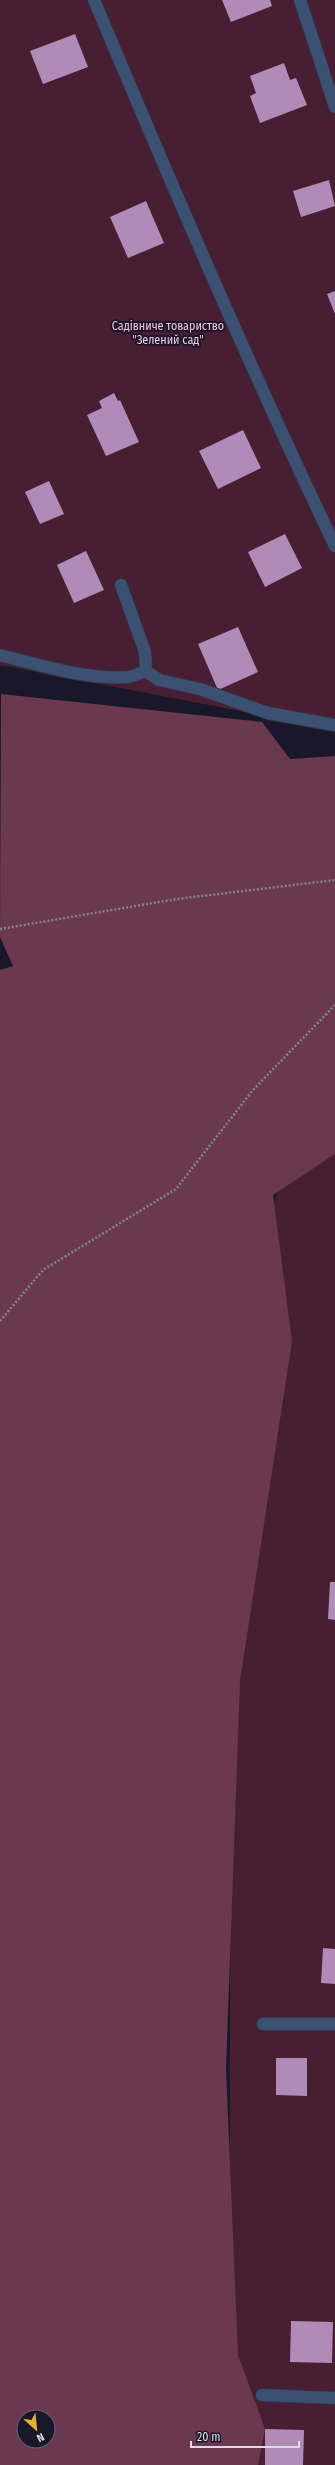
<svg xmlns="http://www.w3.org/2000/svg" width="335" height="2465" font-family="'Fira Sans Condensed',sans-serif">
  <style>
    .green { fill: #481e32 }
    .forest { fill: #6a394f; fill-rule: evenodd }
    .building { fill: #b18bb7 }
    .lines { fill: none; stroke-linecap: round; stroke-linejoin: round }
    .minor-casing { stroke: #363246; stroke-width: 14 }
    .path { stroke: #848292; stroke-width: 2.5; stroke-dasharray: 2 2; stroke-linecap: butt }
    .minor { stroke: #3c5071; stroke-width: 12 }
    .labels { text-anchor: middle; stroke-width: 4; stroke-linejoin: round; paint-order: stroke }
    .park-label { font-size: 12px; fill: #f5c3d7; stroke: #1b172b }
  </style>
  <rect width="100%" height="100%" fill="#1b172b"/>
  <path class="green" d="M 0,0 L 335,0 L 335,729 L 0,665 Z
    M 335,1036 L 335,2465 L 232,2465 L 229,2358 L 231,1697 L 257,1257 L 325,1045 Z"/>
  <path class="forest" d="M 1,694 L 262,722 L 290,759 L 335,756 L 335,1154 L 273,1195 L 292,1341 L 240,1681 L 226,2069 L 238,2355 L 265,2429 L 258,2465 L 0,2465 L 0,970 L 13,966 L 0,937 ZM 24,2417 L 48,2417 L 48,2441 L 24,2441 Z"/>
  <path class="building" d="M 222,0 L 270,0 L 272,6 L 231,22 Z
    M 75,34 L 88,67 L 43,84 L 30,51 Z
    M 284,63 L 290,80 L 296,78 L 307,105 L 260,123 L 250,96 L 256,93 L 250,76 Z
    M 329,180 L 335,206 L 301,217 L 293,191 Z
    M 146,201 L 164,243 L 128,258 L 110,217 Z
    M 335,291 L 335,314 L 327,294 Z
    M 114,393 L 118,401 L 120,400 L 139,442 L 106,456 L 87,415 L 102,408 L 99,401 Z
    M 243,430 L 261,468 L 218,489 L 199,451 Z
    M 49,481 L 64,514 L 40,524 L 25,492 Z
    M 285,534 L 302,568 L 265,587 L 248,552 Z
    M 86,551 L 104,590 L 74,603 L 57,565 Z
    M 238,627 L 258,672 L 218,690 L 198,644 Z
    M 330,1582 L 335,1582 L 335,1620 L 328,1619 Z
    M 323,1948 L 335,1949 L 335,1984 L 321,1983 Z
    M 276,2058 L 307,2058 L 307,2096 L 276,2095 Z
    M 291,2321 L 333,2322 L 332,2363 L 290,2362 Z
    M 265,2429 L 304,2430 L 303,2465 L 265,2465 Z"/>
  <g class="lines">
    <g class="minor-casing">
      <path id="minor" d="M 94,0 C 171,183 249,366 335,546
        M 300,0 L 335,107
        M 121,585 L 145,652 L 146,671
        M 0,655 C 39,665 88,680 128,677 C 134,676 140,673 146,671
        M 146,671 L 159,680 L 200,689 L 268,713 L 335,725
        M 263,2024 L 335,2024
        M 262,2395 L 335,2398"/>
    </g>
    <path class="path" d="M 0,929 L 177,899 L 335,880
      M 0,1321 L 43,1270 L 176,1189 L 253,1090 L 335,1005"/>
    <use href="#minor" class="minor"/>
  </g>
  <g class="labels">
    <g class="park-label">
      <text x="168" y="330">Садівниче товариство<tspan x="168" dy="14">"Зелений сад"</tspan></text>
    </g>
  </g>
  <g transform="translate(36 2429) rotate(153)"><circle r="19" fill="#1b172b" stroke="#686577"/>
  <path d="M0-3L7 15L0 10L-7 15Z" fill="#e1af34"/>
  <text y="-6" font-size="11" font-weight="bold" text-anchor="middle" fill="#dcdbe9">N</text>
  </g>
  <path d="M191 2441v6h108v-6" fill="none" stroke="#dcdbe9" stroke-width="2"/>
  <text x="197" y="2441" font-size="12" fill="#dcdbe9" stroke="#1b172b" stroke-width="3" paint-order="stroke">20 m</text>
</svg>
